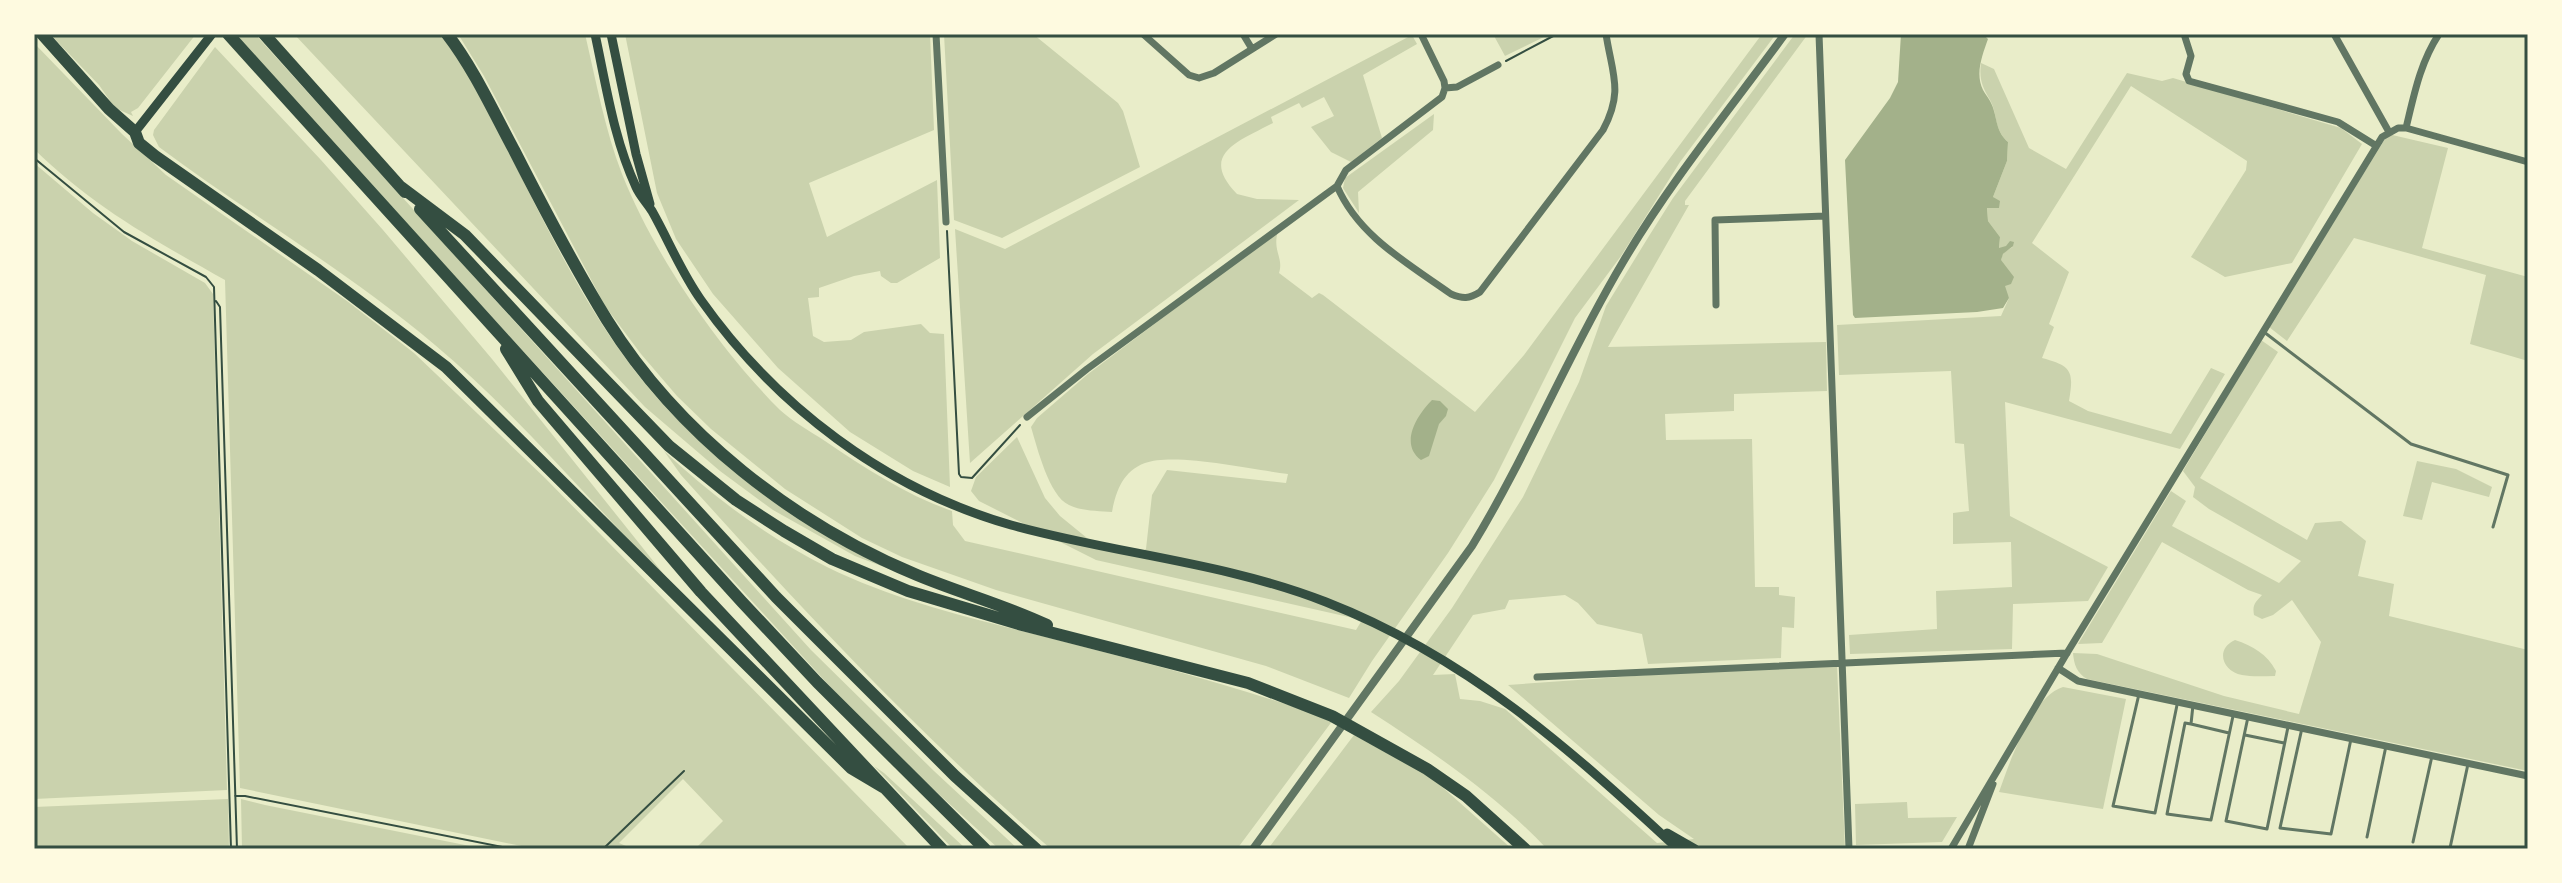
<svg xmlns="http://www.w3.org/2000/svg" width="2562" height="883" font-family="'Fira Sans Condensed',sans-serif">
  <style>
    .green { fill: #cad2ad }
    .water { fill: #a3b18a }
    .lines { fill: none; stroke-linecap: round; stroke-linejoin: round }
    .path { stroke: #344e41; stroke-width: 2 }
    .service { stroke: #617663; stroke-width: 3 }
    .minor { stroke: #617663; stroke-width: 7 }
    .tertiary { stroke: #617663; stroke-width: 8 }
    .secondary { stroke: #344e41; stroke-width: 9 }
    .motorway { stroke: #344e41; stroke-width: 12 }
    .neatline { fill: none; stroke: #344e41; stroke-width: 3 }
  </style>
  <rect width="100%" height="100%" fill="#e9edc9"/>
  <path class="green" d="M 50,34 L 196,34 L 138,108 L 131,112 L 133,116 L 115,108 L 99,85 Z
    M 233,34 L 255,34 L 811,650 L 934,771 L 1018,849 L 999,849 L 921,778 L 847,705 Z
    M 294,34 L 444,34 C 526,165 572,319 687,429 C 721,461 761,484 801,508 C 844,533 887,559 931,585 L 855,556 L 773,510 L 720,471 L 645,407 Z
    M 458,34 L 585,34 C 596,81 605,130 622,174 C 654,255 719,349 780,410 C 793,422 810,431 825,441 C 865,468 906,495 952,511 L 953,525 L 965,541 L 1356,630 L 1362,620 L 1096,560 L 979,501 L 971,491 L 976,477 L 1017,437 L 1045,498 L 1060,516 L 1098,547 L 1137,555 L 1146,549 L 1152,495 L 1167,470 L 1286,483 L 1288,474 C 1254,470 1175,452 1145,463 C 1123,471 1116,491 1112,512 C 1099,511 1081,511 1069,505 C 1049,496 1037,447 1031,427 L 1037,418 L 1088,374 L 1278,231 C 1272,252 1284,257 1279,273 L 1312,298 L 1319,293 L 1323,295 L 1475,412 L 1524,355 L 1762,34 L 1776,34 L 1680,162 L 1621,256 L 1575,318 L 1494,480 L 1448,553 L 1372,661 L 1349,698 L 1266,666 L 996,590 L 902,557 L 862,538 L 785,489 L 711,429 L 677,396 L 641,354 L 605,306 L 484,76 Z
    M 625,34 L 930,34 L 934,130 L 809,183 L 827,237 L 937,180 L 940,258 L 897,283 L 891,283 L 881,276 L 880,271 L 854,276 L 819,288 L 819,297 L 808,298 L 813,336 L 824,342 L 851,340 L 864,332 L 921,324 L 930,333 L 944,334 L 950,487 L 913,471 L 850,432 L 778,368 L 713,294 L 676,239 L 657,193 Z
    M 944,34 L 1033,34 L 1118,103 L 1123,111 L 1140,167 L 1002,238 L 954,220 Z
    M 1493,34 L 1550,34 L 1505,56 Z
    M 1795,34 L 1808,34 L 1685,201 L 1685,205 L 1689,205 L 1608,347 L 1826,342 L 1827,391 L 1734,394 L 1734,411 L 1665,414 L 1666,440 L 1752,439 L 1755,587 L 1779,587 L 1779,595 L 1795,597 L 1794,628 L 1782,627 L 1781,658 L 1648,664 L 1642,634 L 1597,624 L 1578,603 L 1565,595 L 1509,600 L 1505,609 L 1473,615 L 1433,675 L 1455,674 L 1460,699 L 1480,701 L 1505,709 L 1657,843 L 1694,839 L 1659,815 L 1508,685 L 1692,672 L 1837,666 L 1845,849 L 1547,849 C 1496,795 1433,752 1371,712 L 1399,681 L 1452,608 L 1523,497 L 1579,382 L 1606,306 L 1649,236 L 1673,198 Z
    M 1412,35 L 1417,44 L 1363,75 L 1382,138 L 1351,162 L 1331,152 L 1311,127 L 1334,116 L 1324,97 L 1302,108 L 1299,103 L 1271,117 L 1273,123 C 1239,141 1198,154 1237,194 L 1257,199 L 1299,200 L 1093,354 L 970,463 L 955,229 L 1005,249 Z
    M 34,43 L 122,134 L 166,175 L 347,301 L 414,353 L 545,478 L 910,849 L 695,849 L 723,821 L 683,779 L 619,843 L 633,849 L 536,849 L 240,788 L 225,280 C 154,240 93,207 34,149 Z
    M 215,47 L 321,160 L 383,230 L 492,359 L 670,582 C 591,504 521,417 435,345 C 349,272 250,215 159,147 L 153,135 L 154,130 Z
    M 1981,63 L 1994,69 L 2029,148 L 2066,169 L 2127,73 L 2162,81 L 2173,78 L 2341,128 L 2362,144 L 2292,263 L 2225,277 L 2191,257 L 2246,170 L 2247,161 L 2131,86 L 2032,243 L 2069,272 L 2049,324 L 2054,327 L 2042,358 C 2072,366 2074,371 2069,401 L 2088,411 L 2171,434 L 2211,368 L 2225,374 L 2180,449 L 2005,402 L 2010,516 L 2108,567 L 2088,601 L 2013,604 L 2012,649 L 1850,654 L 1849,635 L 1937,629 L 1936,591 L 2012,587 L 2011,542 L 1953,544 L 1953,513 L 1969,511 L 1964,444 L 1955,443 L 1951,371 L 1839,375 L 1837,325 L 2001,316 L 2009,298 C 2004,290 1998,265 2002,256 C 2003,253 2010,248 2013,247 L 1999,249 L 2000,237 L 1988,221 L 1987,207 L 1999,208 L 1993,197 L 2007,161 L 2008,142 C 1993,128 1998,114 1990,100 C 1982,86 1979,79 1981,63 Z
    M 1434,114 L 1433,130 L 1358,192 L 1359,213 L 1343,188 L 1345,178 Z
    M 2388,134 L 2448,148 L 2422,248 L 2528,277 L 2528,361 L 2470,344 L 2486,275 L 2354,238 L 2287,341 L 2269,327 Z
    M 34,163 L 93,213 L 132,241 L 205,283 L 213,294 L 227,790 L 34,799 Z
    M 2261,340 L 2278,352 L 2200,478 L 2307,540 L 2315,523 L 2341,521 L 2366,541 L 2358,576 L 2394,584 L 2389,616 L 2528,650 L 2528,771 L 2087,679 C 2077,673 2074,665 2073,653 L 2097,654 L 2224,696 L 2299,714 L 2321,642 L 2292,600 L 2273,615 L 2262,619 L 2254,615 C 2252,604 2256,602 2262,595 L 2248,590 L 2162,542 L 2102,643 L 2078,644 L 2171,491 L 2186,501 L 2172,526 L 2279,583 L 2301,561 L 2209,509 L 2193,497 L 2195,487 L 2183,471 Z
    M 664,451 C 713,497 767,537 827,567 C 902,604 985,621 1065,642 C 1155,665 1245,689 1333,720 L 1237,849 L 1051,849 C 918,734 799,606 681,475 Z
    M 2417,461 L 2456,469 L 2492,487 L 2489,497 L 2432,482 L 2422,520 L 2403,516 Z
    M 2235,640 C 2253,646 2267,654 2276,671 L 2275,676 C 2264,676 2252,677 2242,675 C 2222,671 2215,649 2235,640 Z
    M 2063,687 L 2126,699 L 2103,809 L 1999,792 C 2010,762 2031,697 2063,687 Z
    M 1354,735 L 1432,778 L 1512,849 L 1268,849 Z
    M 874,766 L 884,773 L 966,849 L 953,849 Z
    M 228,799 L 229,849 L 34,849 L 34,807 Z
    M 241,799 L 265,805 L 485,849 L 242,849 Z
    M 1907,802 L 1908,818 L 1957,817 L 1942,842 L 1856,845 L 1855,804 Z"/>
  <path class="water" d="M 1901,34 L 1983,34 L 1988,39 C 1982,56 1975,74 1983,90 C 1985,94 1988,97 1990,101 C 1998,115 1994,130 2008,142 L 2007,161 L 1993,197 L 2000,201 L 1999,208 L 1987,208 L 1988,221 L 2000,237 L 1999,248 L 2006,246 L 2010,241 L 2014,242 L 2013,246 L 2003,254 L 2001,260 L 2014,277 L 2011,284 L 2005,286 L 2009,298 L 2003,308 L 1977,312 L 1855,318 L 1853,315 L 1845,160 L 1890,98 L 1898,82 Z
    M 1432,400 L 1440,401 L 1448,409 L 1446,416 L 1439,424 L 1429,456 L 1421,460 C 1399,444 1417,415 1432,400 Z"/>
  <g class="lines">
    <path class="path" d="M 1506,61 L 1557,34
      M 34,158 L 124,232 L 206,277 L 214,287 L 231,849
      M 947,231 L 959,474 L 961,477 L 972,478 L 1020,425
      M 216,301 L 220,307 L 237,849
      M 235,796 L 245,796 L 512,849
      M 603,849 L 684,771"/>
    <path class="service" d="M 2264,332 L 2411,444 L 2508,475 L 2493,527
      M 2139,694 L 2113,806 L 2155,813 L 2177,705
      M 2193,705 L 2191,724 L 2185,723 L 2167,814 L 2211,820 L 2233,716
      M 2248,717 L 2226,821 L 2267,829 L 2288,727
      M 2191,724 L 2229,733
      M 2302,728 L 2280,828 L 2331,834 L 2351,739
      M 2245,735 L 2284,743
      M 2367,837 L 2386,746
      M 2413,842 L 2432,756
      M 2450,848 L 2468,764"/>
    <path class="minor" d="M 936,34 L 946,222
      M 1143,34 L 1189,75 L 1199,78 L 1214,73 L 1276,34
      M 1243,34 L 1252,49
      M 1819,34 L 1849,849
      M 2184,34 L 2191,56 L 2186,74 L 2189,81 L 2338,122 L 2375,145
      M 2334,34 L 2389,132
      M 1445,88 L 1457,87 L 1498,65
      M 2406,128 C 2414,95 2420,63 2439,34
      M 1337,186 C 1358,236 1409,264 1451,294 C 1463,299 1469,299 1480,292 L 1603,130 C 1624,91 1612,74 1606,34
      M 1337,186 L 1346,170 L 1442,97 L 1445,88 L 1444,81 L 1421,34
      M 1716,305 L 1715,220 L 1825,216
      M 1027,417 L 1087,369 L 1337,186
      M 2058,668 L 2078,681 L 2528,776
      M 1537,677 L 2067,653
      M 1951,849 L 2067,653 L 2382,137 L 2398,128 L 2406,128 L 2528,162
      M 1968,849 L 1993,784"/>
    <path class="tertiary" d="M 1253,849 L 1472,546 C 1528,454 1568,354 1623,262 C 1670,182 1730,109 1785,34"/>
    <path class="secondary" d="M 595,34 C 606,85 614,140 636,187 C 640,196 647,203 652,211 C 669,241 681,272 701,300 C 776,406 885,489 1011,525 C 1115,554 1224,562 1326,602 C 1467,657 1569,748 1678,849
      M 611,34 L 636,154 L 650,204
      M 135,132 L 212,34
      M 1667,833 L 1695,849"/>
    <path class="motorway" d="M 42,34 L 109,109 L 135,132 L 139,143 L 155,156 L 318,270 L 446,367 L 851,768 L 883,787
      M 228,34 L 742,602 L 817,682 L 985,849
      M 264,34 L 405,192
      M 447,34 C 474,69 493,111 514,150 C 543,207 573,265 607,320 C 678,434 794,524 917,575 C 960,593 1005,605 1047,625
      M 401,187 L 465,235 L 669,446 L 736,500 L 784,531 L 832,559 L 908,591 L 1022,625 L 1248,683 L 1332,716 L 1427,769 L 1466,796 L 1525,849
      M 420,209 L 776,597 L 955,776 L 1036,849
      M 506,349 L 538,401 L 701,592 L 942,849"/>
  </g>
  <rect width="2562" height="883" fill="none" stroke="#fefae0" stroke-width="72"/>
  <rect x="36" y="36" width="2490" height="811" class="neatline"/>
</svg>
